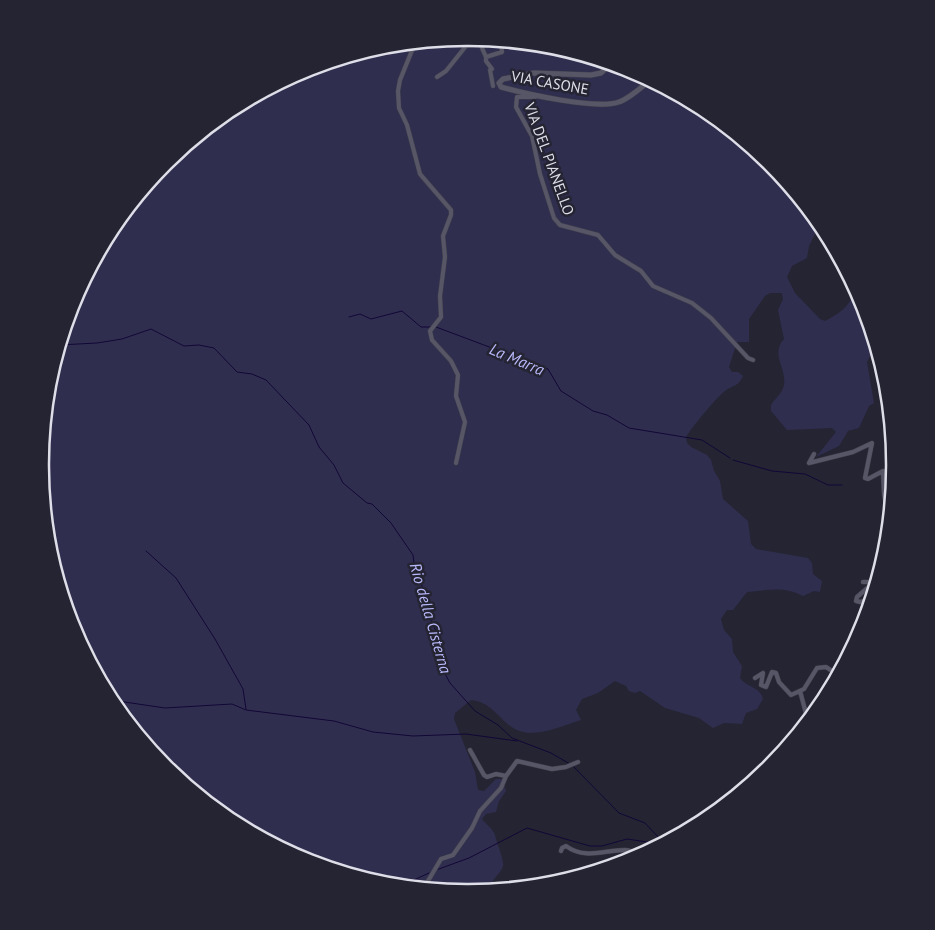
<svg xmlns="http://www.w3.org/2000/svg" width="935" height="930" font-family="'PT Sans',sans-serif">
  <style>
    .green { fill: #302e4f }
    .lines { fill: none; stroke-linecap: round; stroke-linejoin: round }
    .stream { stroke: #110736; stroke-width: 1 }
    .street-casing { stroke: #3f3f4b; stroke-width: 5 }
    .secondary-casing { stroke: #3f3f4b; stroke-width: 6 }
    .street { stroke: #565667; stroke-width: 4 }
    .secondary { stroke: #565667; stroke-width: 5 }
    .labels { text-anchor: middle; stroke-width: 5; stroke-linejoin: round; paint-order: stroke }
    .street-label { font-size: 15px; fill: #dddee7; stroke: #242432 }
    .water-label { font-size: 16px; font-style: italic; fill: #b9b9fb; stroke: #242432 }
    .rim { fill: none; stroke: #dddee7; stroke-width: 2.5 }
  </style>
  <rect width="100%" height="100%" fill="#242432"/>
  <path class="green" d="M 468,38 L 551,46 L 631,70 L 705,110 L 770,163 L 820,224 L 809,246 L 807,258 L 792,266 L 787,277 L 795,293 L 820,319 L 825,321 C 841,313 849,306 856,290 L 863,302 L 876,344 L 867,362 L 874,403 L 869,406 L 859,428 L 848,431 L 839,446 L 816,457 L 836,432 L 832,428 L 787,430 L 771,411 L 771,405 C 775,398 782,394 784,385 C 787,369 770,354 784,339 L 778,310 L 783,299 L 782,293 L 770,293 L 765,296 L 749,319 L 749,342 L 737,342 L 729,367 L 732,372 L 738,372 L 743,376 C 738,387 733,385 725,391 C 715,399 693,426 686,437 L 687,443 L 691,447 L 707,455 L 711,460 L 714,471 L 720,481 L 723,499 L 748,521 L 751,544 L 756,549 L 808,558 L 812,563 L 813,574 L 822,581 L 820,592 L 814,591 L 803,596 C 785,586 767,590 747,592 L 733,610 L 727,610 L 721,619 L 724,630 L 732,639 L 733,652 L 742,666 L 740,678 C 746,687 761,687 763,699 L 757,709 L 746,713 L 742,724 L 724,723 L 713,728 L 699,718 L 665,708 L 640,691 L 635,693 L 629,691 L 626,686 L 615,681 L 598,693 L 582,699 L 576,710 L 581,720 C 565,725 540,736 523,732 C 502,728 496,702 471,700 L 455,713 L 454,719 L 475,772 L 478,790 L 484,791 L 496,779 L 502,779 L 506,791 L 499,801 L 496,812 L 486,814 L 482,819 C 486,824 493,829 495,835 C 496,840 505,863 503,866 C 499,877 492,876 491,890 L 467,892 L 384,884 L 304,860 L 230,820 L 165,767 L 112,702 L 72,628 L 48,548 L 40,465 L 48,381 L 73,301 L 112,227 L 165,163 L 230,109 L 304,70 L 384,46 Z"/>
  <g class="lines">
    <path class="stream" d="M 349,317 L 360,314 L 371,319 L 402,311 L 421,327 L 432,327
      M 436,327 L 548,369 L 561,391 L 593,411 L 607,415 L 629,428 L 702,440 L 730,458
      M 59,345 L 97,343 L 122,339 L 151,329 L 184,346 L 199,345 L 214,348 L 237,372 L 252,374 L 266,380 L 309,425 L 319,447 L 334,465 L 343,483 L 367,503 L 372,504 L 391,523 L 413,555 L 415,570 L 420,578 L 430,618 L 440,640 L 443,670 L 450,683 L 475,711 L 498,725 L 512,738 L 551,753 L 570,764
      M 733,460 L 772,471 L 805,474 L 828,485 L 842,485
      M 146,551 L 176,578 L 215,639 L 243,689 L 246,709
      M 111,700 L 165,708 L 232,704 L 246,710 L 334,721 L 373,732 L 413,736 L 466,734 L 517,741
      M 573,766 L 619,813 L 645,823 L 660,839 L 666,842
      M 436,870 L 469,858 L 527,828 L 590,846 L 602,846 L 627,839 L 660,844
      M 401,886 L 429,873"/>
    <g class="street-casing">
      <path id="street" d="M 478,39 L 486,57 L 486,61 L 492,69 L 490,70 L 493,86
        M 415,43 L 400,80 L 398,91 L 399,108 L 407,125 L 420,174 L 451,210 L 451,215 L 443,236 L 445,257 L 440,296 L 441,317 L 430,331 L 432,340 L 451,361 L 458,375 L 456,396 L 465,422 L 456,463
        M 519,43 L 520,48
        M 486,57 L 502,52 L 501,41
        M 437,77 L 446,71 L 466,46 L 492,40
        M 535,97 L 517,97 L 516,107 L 532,136 L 540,174 L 554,218 L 560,225 L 598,235 L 615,255 L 641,271 L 653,286 L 692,303 L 711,318 L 748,358 L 753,360
        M 814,454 L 809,463 L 853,452 L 872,443 L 865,478 L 868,479 L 883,471 L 884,494 L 889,521
        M 863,582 L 871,582 L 872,584 L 857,597 L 856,601 L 860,602 L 872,599
        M 859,636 L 861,613 L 864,607 L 870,605
        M 755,678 L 763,673 L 761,685 L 766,687 L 772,672 L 776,673 L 779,682 L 791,695 L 804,689 L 817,668 L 826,667 L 838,675
        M 800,691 L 808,721
        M 470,750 L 484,775 L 487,777 L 496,774 L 506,776 L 517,761 L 552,769 L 566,767 L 578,762
        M 561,851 L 562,848 L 566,846 C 585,860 604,850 625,850 C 631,850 636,853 641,855
        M 413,887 L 425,886 L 441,859 L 453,855 L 472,828 L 480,811 L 501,788 L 506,776"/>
    </g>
    <g class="secondary-casing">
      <path id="secondary" d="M 611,64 L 601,73 L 591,75 L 534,73 L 503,79 L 499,83 L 501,87 C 526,94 597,110 619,102 C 630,98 641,88 650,80"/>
    </g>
    <use href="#street" class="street"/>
    <use href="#secondary" class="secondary"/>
  </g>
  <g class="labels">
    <g class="street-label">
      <text transform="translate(550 83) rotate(10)" y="5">VIA CASONE</text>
      <text transform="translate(549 159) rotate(70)" y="5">VIA DEL PIANELLO</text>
    </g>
    <g class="water-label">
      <text transform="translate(517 359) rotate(23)" y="6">La Marra</text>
      <text transform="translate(431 618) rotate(74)" y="6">Rio della Cisterna</text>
    </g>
  </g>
  <path d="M0 0H935V930H0ZM467 46H468A418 418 0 0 1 886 464V466A418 418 0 0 1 468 884H467A418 418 0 0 1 49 466V464A418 418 0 0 1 467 46Z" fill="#242432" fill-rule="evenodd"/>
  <path class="rim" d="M467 46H468A418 418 0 0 1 886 464V466A418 418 0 0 1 468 884H467A418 418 0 0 1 49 466V464A418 418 0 0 1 467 46Z"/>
</svg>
